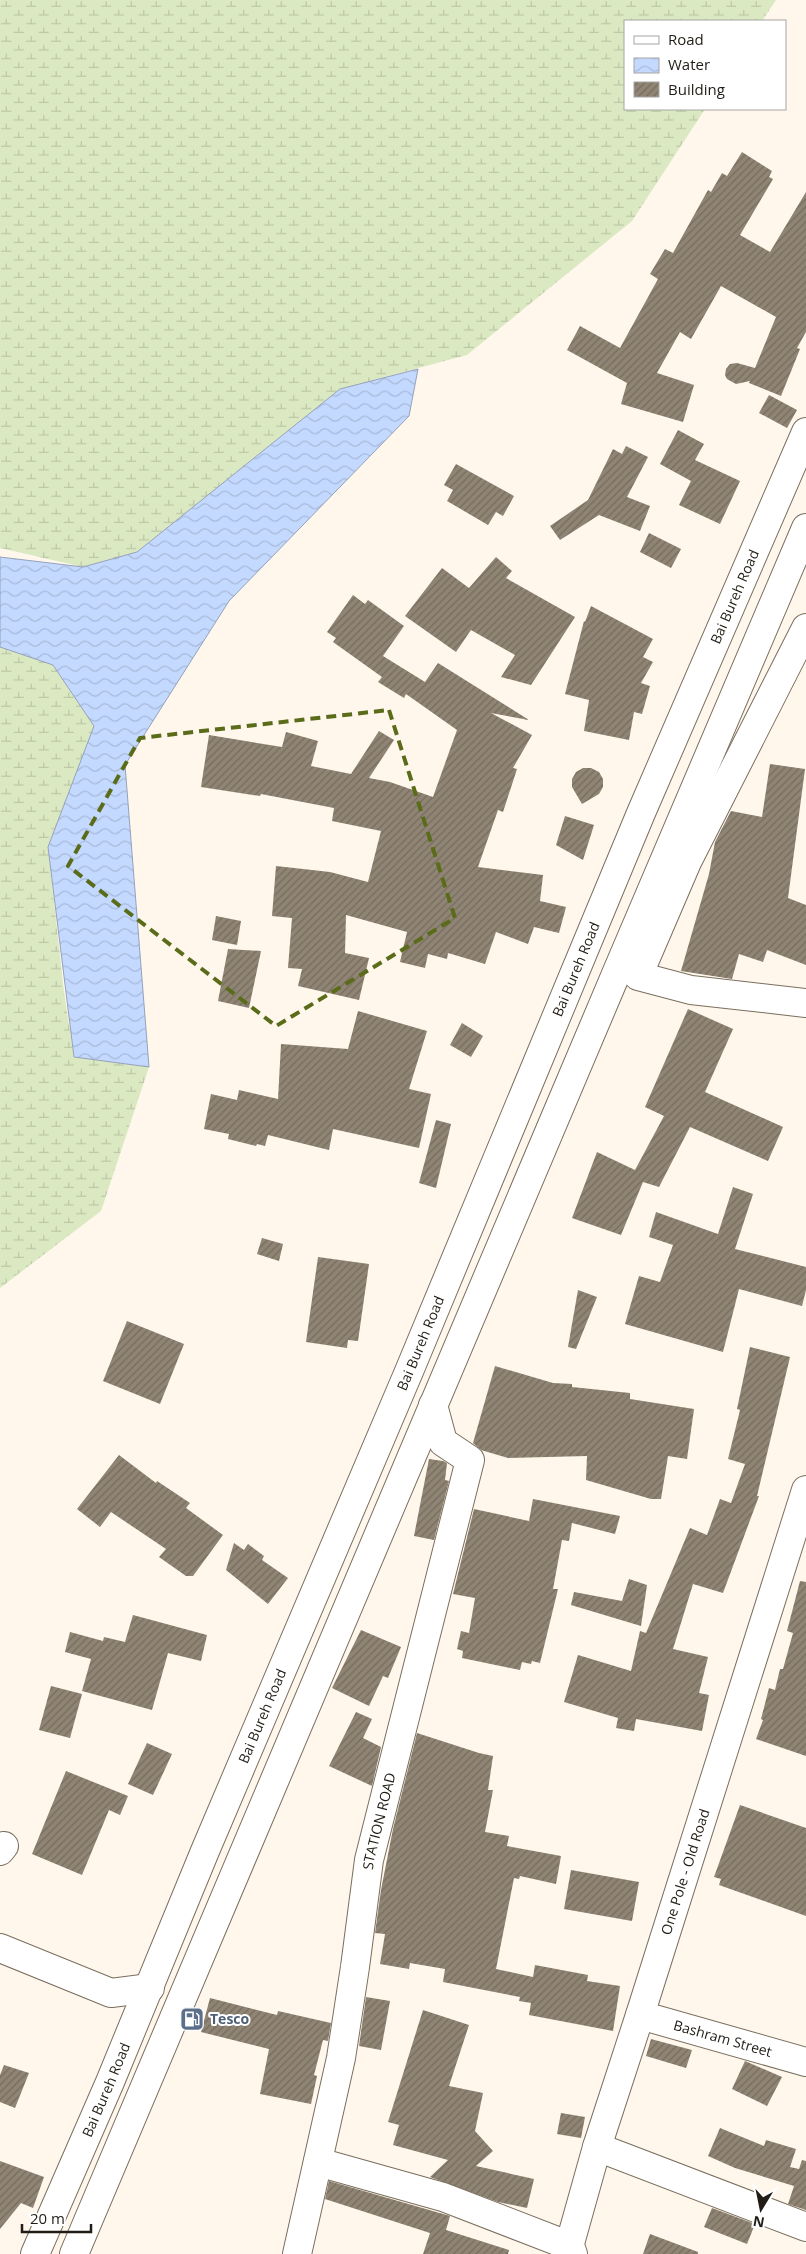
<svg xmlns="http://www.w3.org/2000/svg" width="806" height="2254" font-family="'Open Sans',sans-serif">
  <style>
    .wetland { fill: url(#wetland-marsh) }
    .water { fill: url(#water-waves); stroke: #93a1b9 }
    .building { fill: url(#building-hatch) }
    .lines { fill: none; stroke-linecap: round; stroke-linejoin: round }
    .minor-casing { stroke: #7a6f5e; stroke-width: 30 }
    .highway-casing { stroke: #7a6f5e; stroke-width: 30 }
    .minor { stroke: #fff; stroke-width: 28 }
    .highway { stroke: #fff; stroke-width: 28 }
    .marked { fill: none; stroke: #5a6c19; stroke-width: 4; stroke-dasharray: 10 6; stroke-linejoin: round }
    .labels { text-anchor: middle; stroke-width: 4; stroke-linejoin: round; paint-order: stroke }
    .street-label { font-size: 14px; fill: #211d16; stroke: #fff }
    .service-label { font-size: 14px; font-weight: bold; fill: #4e5e75; stroke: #fff; text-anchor: start }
  </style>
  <defs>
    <pattern id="wetland-marsh" width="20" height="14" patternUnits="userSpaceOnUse" patternTransform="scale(1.25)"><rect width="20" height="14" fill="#dbe9c2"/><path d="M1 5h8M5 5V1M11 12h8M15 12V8" fill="none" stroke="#bcc7a6"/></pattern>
    <pattern id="water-waves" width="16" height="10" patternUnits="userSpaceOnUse" patternTransform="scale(1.25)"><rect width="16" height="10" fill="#c4d9ff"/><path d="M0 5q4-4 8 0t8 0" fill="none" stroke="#a8bada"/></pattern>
    <pattern id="building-hatch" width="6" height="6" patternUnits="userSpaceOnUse" patternTransform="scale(1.25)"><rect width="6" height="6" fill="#908574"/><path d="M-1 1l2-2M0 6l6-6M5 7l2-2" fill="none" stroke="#756c5e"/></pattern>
  </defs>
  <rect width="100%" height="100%" fill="#fff7ec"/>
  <path class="wetland" d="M 0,0 L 776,0 L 762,21 L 625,21 L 625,109 L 705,109 L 632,221 L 467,355 L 340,389 L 137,552 L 83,567 L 0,548 Z
    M 0,647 L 53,665 L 94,726 L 48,847 L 64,992 L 74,1057 L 149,1067 L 101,1211 L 0,1288 Z"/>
  <path class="water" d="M 418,369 L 409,416 L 229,601 L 125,765 L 149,1067 L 74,1057 L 48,847 L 94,726 L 53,665 L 0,647 L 0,557 L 83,567 L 137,552 L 340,389 Z"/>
  <path class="building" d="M 742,152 L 772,171 L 769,177 L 773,179 L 740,235 L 770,252 L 806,192 L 806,332 L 797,348 L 800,349 L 781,396 L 749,383 L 750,381 L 736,384 L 727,379 L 725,375 L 726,369 L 730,364 L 737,363 L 755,368 L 776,317 L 721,286 L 691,339 L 680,332 L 657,373 L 694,385 L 683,422 L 621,404 L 627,383 L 567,350 L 580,326 L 620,348 L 658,279 L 650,274 L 665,249 L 673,253 L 708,190 L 711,192 L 722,173 L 727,176 Z
    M 769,395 L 797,410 L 787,428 L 759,413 Z
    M 678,430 L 704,444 L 695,460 L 740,481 L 720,524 L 679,505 L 691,481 L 660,464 Z
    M 626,446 L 648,457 L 627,497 L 650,506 L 640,531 L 599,515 L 560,540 L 550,526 L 588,500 L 613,449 L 622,454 Z
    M 456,464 L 514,496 L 503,516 L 496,512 L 488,525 L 447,501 L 453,490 L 444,485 Z
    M 649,533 L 681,549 L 671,568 L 640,552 Z
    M 496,557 L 512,571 L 506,578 L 575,617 L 531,685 L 501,677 L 515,655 L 471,630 L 456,652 L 405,616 L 442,568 L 469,588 Z
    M 353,595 L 365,604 L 368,600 L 404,626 L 383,656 L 425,682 L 438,663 L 529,720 L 491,713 L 532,735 L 513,768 L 517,769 L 503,812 L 498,810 L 478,867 L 543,875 L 540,901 L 566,907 L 559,933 L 534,927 L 528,944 L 496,932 L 485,964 L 448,953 L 447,959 L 428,954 L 425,968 L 400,962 L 407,932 L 346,915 L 345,953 L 369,958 L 359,1000 L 298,986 L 302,969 L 288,968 L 292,918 L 272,916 L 276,866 L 330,872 L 368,882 L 381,831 L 332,821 L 334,808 L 261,794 L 260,796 L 201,787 L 209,735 L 282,747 L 286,732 L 318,741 L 311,766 L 351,774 L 379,731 L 394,740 L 369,778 L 390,782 L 433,797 L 457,730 L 406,694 L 404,698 L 378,682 L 382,677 L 333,642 L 336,638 L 327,632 Z
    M 591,606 L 653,639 L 643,657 L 653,662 L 641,683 L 650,686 L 642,714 L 634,712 L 629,740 L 584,731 L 589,700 L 565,694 L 584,621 L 585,622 Z
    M 770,764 L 805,769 L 788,898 L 806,905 L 806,965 L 767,950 L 763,962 L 739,954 L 732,979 L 681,971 L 709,874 L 715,842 L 731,811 L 762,817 Z
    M 583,768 L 591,768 L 599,772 L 603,779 L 603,787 L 599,794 L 582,804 L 572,787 L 572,779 L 576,772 Z
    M 565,816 L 594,825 L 583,860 L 556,845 Z
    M 216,916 L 241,921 L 237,945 L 212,940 Z
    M 228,949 L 261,951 L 249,1008 L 218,1001 Z
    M 688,1009 L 733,1029 L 705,1092 L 783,1127 L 768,1161 L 690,1127 L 659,1187 L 643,1182 L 621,1235 L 572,1218 L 597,1152 L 635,1170 L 664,1116 L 645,1107 Z
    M 358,1011 L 427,1031 L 409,1089 L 431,1094 L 419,1148 L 333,1129 L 329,1150 L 268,1135 L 265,1146 L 257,1144 L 256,1146 L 228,1139 L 229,1134 L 204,1129 L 211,1094 L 237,1100 L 239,1090 L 278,1099 L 281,1044 L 348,1049 Z
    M 462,1023 L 483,1036 L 471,1057 L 450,1045 Z
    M 436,1120 L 451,1124 L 436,1188 L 419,1183 Z
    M 733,1187 L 753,1194 L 735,1249 L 806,1267 L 806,1290 L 802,1306 L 739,1289 L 723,1352 L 625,1324 L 639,1276 L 660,1282 L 673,1245 L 649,1237 L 656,1212 L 718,1234 Z
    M 262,1238 L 283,1244 L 279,1261 L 257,1254 Z
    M 318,1257 L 369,1264 L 358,1341 L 348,1340 L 347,1348 L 306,1342 Z
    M 578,1290 L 597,1297 L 576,1349 L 568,1347 Z
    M 127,1321 L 184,1344 L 160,1404 L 103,1381 Z
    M 750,1347 L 790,1357 L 757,1496 L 759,1496 L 723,1593 L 693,1584 L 673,1649 L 708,1657 L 699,1693 L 709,1695 L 702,1731 L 636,1719 L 634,1731 L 616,1728 L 618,1718 L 564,1702 L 578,1655 L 631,1671 L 640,1631 L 646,1633 L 690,1528 L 707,1535 L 720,1499 L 731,1503 L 745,1464 L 728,1459 L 740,1410 L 737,1409 Z
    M 495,1366 L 553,1383 L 572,1384 L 572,1387 L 630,1393 L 630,1399 L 694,1409 L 687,1459 L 668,1456 L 661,1499 L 651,1499 L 586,1480 L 587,1456 L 508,1458 L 481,1450 L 473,1443 Z
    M 119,1455 L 156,1483 L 157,1481 L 190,1503 L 186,1508 L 223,1535 L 193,1576 L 186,1576 L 159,1557 L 166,1549 L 111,1512 L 100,1527 L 77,1509 Z
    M 429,1459 L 443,1461 L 447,1463 L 445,1480 L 449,1481 L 434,1540 L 414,1536 Z
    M 533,1499 L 620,1516 L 615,1534 L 572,1523 L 569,1541 L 562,1540 L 553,1589 L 558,1589 L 540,1663 L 532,1661 L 531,1664 L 522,1662 L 520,1670 L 462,1658 L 463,1651 L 457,1649 L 461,1631 L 469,1633 L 475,1598 L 453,1594 L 474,1509 L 529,1521 Z
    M 234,1543 L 244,1550 L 248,1544 L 264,1556 L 262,1560 L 288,1578 L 268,1604 L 226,1570 Z
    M 629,1579 L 647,1585 L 641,1626 L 571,1605 L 574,1592 L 622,1601 Z
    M 800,1581 L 806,1582 L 806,1756 L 756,1739 L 763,1720 L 761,1719 L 769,1688 L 775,1690 L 780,1669 L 783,1669 L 793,1633 L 787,1631 Z
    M 133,1615 L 207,1635 L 201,1661 L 168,1653 L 152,1710 L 82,1691 L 91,1659 L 65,1652 L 70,1632 L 103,1641 L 104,1637 L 125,1642 Z
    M 361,1630 L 401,1647 L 388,1678 L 383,1676 L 369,1706 L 332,1688 Z
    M 51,1686 L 82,1694 L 70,1738 L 39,1730 Z
    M 356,1712 L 372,1719 L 363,1738 L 381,1747 L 372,1786 L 329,1766 Z
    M 417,1733 L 479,1753 L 493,1756 L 488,1790 L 493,1790 L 485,1832 L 509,1836 L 507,1846 L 561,1856 L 556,1884 L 520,1876 L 519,1879 L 514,1878 L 496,1969 L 533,1977 L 535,1965 L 588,1975 L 587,1981 L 620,1986 L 613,2031 L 529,2015 L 531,2003 L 519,2001 L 520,1997 L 443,1982 L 445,1969 L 410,1963 L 409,1969 L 380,1964 L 385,1934 L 375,1933 L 381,1890 L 393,1829 Z
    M 147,1743 L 172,1754 L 153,1795 L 128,1784 Z
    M 66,1771 L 128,1796 L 120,1815 L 109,1810 L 82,1875 L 32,1854 Z
    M 740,1805 L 806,1828 L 806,1916 L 719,1885 L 721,1879 L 714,1877 Z
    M 571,1870 L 639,1882 L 632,1921 L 564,1909 Z
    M 366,1997 L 390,2001 L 381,2050 L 359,2046 Z
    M 210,1998 L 277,2015 L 278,2011 L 331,2023 L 328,2041 L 323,2040 L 314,2075 L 317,2076 L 311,2104 L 260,2094 L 269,2049 L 201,2032 Z
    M 423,2010 L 469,2025 L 449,2086 L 483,2093 L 475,2131 L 493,2151 L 476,2166 L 534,2179 L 527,2208 L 498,2202 L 430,2177 L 448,2160 L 393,2145 L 399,2125 L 388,2122 Z
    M 651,2039 L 692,2050 L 686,2068 L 646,2056 Z
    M 745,2061 L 782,2077 L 767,2106 L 732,2089 Z
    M 4,2065 L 29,2073 L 15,2108 L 0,2102 L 0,2075 Z
    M 561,2113 L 585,2117 L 581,2138 L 557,2134 Z
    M 720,2128 L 764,2146 L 766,2140 L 796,2149 L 790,2167 L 799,2169 L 802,2160 L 806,2161 L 806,2210 L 788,2204 L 794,2186 L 735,2168 L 708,2156 Z
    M 0,2161 L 44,2177 L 33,2208 L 21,2203 L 0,2229 Z
    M 329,2181 L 450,2216 L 446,2230 L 509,2250 L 508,2254 L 423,2254 L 430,2233 L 325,2199 Z
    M 712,2208 L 755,2224 L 747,2244 L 704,2227 Z
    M 650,2234 L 698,2252 L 698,2254 L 643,2254 Z"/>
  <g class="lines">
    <g class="minor-casing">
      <g id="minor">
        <path d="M 806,628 L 687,862 L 638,976 L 691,990 L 806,1003"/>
        <path d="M 0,1851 L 4,1846"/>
        <path d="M 0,1948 L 111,1993 L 150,1988"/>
        <path id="s1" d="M 640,2015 L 806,2062"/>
        <path d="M 597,2147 L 806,2227"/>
        <path d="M 318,2162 L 443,2197 L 570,2246 L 573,2254"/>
        <path id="s2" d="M 297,2254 L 341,2058 L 355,1967 L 369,1860 L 470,1460 L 443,1442 L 433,1405"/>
        <path id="s3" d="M 567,2254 L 597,2147 L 640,2015 L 806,1490"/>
      </g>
    </g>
    <g class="highway-casing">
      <g id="highway">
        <path id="s4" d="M 35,2254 L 110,2082 L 205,1851 L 410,1369 L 641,813 L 806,432"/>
        <path d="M 74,2254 C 322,1680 559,1102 806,528"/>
      </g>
    </g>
    <use href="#minor" class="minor"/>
    <use href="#highway" class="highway"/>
  </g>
  <path class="marked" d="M 389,710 L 455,918 L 276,1026 L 68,866 L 140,738 Z"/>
  <defs>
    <g id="fuel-square" transform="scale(1.25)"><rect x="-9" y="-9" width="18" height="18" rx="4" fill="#5c6f8a" stroke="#fff"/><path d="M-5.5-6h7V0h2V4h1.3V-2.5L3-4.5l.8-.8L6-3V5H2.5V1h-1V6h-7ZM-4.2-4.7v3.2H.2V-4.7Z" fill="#fff"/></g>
  </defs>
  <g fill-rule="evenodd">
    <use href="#fuel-square" x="192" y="2019"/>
  </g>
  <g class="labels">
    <g class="street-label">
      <text dy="5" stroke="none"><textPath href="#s4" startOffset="1799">Bai Bureh Road</textPath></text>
      <text dy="5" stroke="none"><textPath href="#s4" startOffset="1394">Bai Bureh Road</textPath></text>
      <text dy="5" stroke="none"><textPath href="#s4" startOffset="989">Bai Bureh Road</textPath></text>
      <text dy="5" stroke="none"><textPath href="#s4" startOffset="584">Bai Bureh Road</textPath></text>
      <text dy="5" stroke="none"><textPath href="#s2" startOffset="441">STATION ROAD</textPath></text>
      <text dy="5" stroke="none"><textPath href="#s3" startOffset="400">One Pole - Old Road</textPath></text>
      <text dy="5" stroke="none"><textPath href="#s1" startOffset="86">Bashram Street</textPath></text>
      <text dy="5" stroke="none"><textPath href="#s4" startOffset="179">Bai Bureh Road</textPath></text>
    </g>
    <g class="service-label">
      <text x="210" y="2024">Tesco</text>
    </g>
  </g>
  <rect x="624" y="20" width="162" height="90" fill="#ffffff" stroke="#a6a5a2"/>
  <rect x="634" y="36" width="25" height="8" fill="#ffffff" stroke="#a6a5a2"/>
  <text x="668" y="45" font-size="15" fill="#211d16">Road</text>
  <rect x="634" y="58" width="25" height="15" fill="url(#water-waves)" stroke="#a6a5a2"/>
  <text x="668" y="70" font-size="15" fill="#211d16">Water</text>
  <rect x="634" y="82" width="25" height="15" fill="url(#building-hatch)" stroke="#a6a5a2"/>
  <text x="668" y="95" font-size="15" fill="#211d16">Building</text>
  <g transform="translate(761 2209) rotate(190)" stroke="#ffffff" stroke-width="4" paint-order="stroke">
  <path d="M0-4L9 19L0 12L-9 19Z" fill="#211d16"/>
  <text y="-8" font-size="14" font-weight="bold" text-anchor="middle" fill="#211d16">N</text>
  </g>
  <path d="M22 2224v8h69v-8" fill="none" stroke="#211d16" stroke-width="2.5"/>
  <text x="30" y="2224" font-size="15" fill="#211d16" stroke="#ffffff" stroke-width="4" paint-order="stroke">20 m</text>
</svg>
